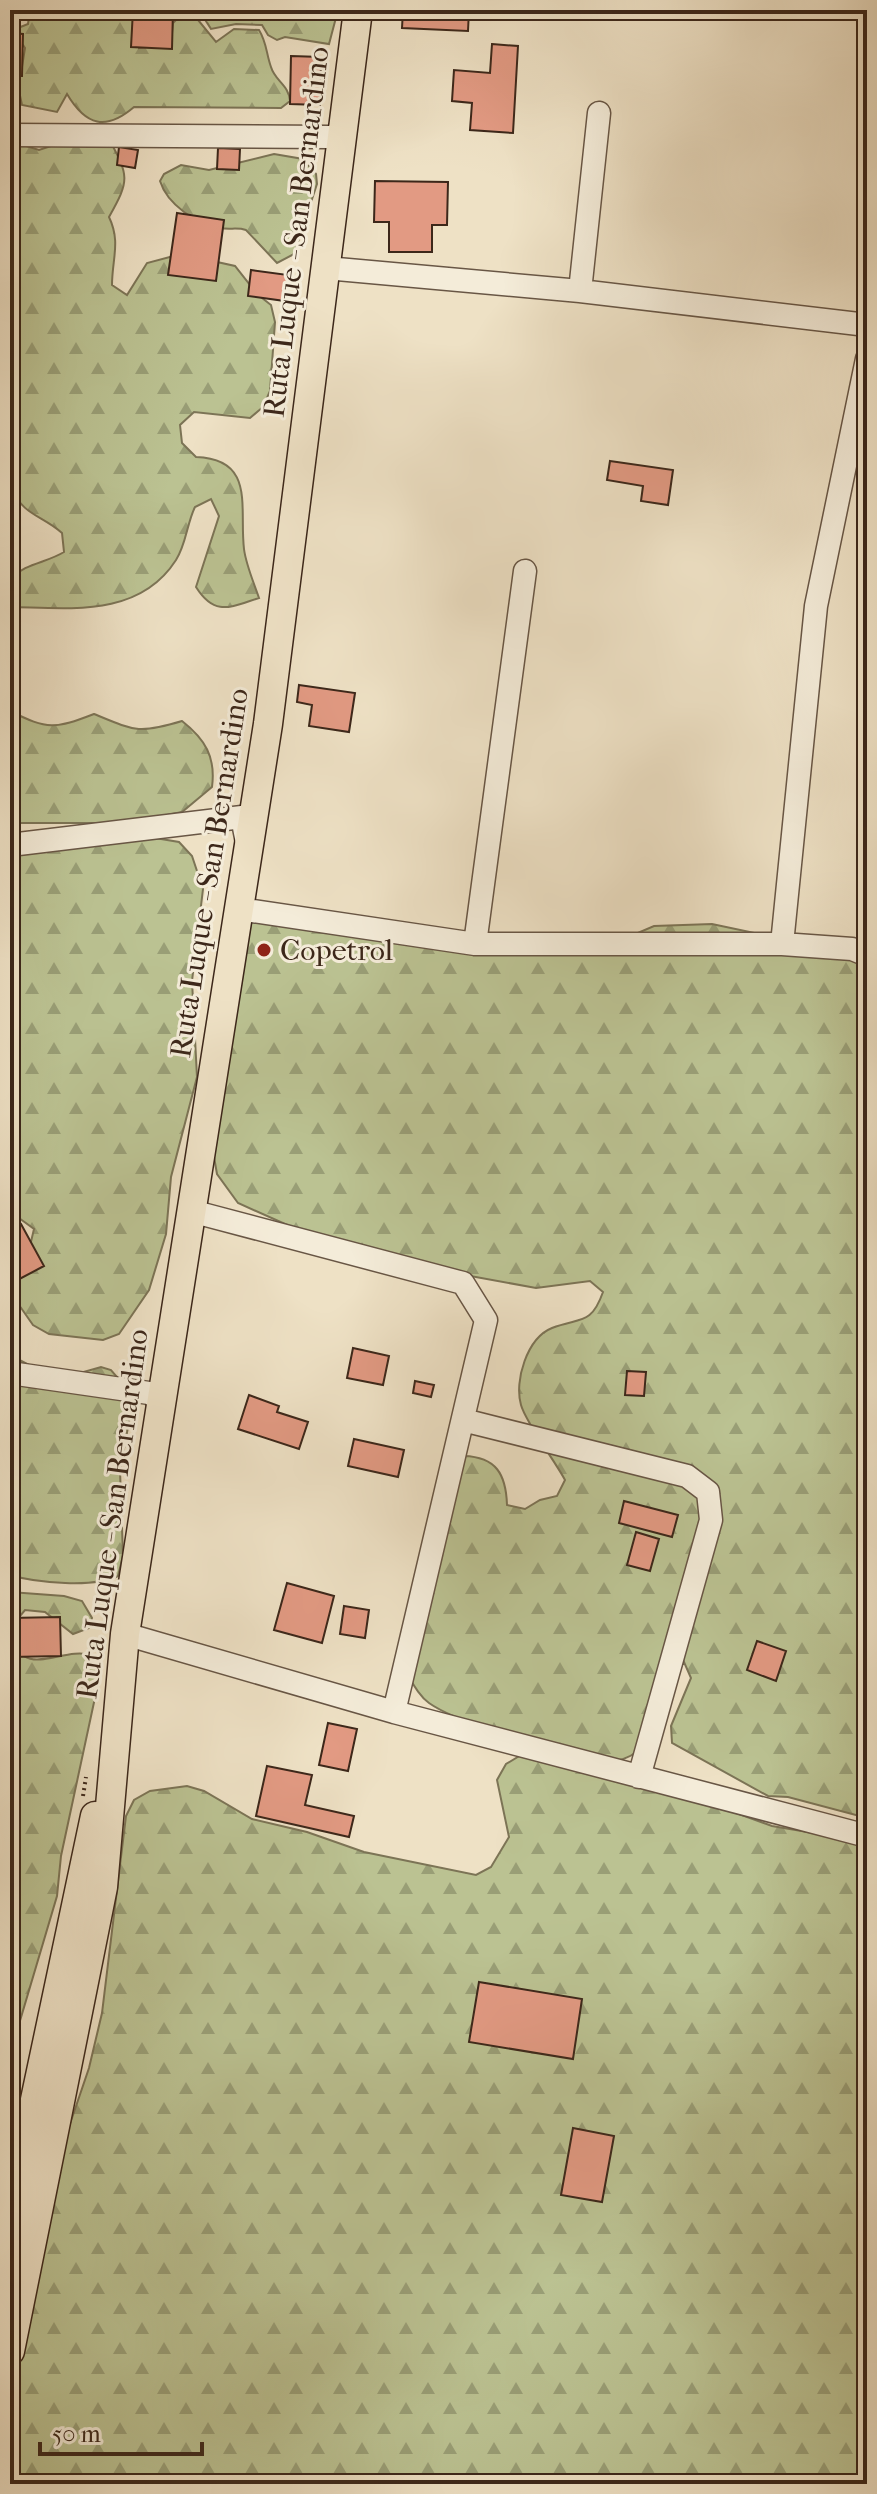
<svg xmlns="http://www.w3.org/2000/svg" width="877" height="2494" font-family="'IM FELL French Canon',serif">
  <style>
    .forest { fill: url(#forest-firs); stroke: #7c7456; stroke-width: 2 }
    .building { fill: #e29a83; stroke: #3c271a; stroke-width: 2 }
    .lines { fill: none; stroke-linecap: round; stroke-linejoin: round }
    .minor-casing { stroke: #685645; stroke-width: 25 }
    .major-casing { stroke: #3c271a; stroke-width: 31 }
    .path { stroke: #3c271a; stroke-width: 4; stroke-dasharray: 2 4; stroke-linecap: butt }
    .minor { stroke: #f4ecd9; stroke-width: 22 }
    .major { stroke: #eee1c5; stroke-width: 28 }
    .poi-dot { fill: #8f2418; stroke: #f4ecd9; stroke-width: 3 }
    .labels { text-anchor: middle; stroke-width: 6; stroke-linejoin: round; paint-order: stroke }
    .street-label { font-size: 30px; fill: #3c271a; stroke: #f4ecd9 }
    .poi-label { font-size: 30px; fill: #3c271a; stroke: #f4ecd9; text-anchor: start }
  </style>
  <defs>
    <pattern id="forest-firs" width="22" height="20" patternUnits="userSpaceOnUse" patternTransform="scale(2)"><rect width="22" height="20" fill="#bbc292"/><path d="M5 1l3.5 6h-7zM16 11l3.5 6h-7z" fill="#999e76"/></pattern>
  </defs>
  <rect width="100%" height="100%" fill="#eee1c5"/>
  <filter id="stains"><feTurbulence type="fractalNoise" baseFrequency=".0025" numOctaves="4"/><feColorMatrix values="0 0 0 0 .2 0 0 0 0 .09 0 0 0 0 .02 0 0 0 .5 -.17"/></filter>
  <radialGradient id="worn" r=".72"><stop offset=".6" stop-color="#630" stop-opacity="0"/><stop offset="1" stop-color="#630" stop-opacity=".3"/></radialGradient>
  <path class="forest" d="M 30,10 L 134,10 L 139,48 L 171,42 L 173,23 L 182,14 L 194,15 L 216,42 L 234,29 L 259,30 C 267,43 266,53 271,67 C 275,81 289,85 290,101 L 281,108 L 134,107 C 106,131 86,126 67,94 L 57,112 L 22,105 L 19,91 L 10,94 L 10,74 L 21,73 L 25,48 L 13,30 L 28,24 Z
    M 204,10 L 338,10 L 329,44 L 285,37 L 277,40 L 268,35 L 262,25 L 236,24 L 211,29 L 202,15 Z
    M 91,133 L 109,139 C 129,176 130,180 109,217 C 121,242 112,259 112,285 L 127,295 L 147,263 L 181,254 L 235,266 L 257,294 L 271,305 L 275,322 L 270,391 L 263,407 L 250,418 L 194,412 L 180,425 L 182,443 L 196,457 C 256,459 239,508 244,549 C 246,565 254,583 259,598 C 230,607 215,617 196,587 L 219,516 L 211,499 L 195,507 C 187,523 186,545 176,560 C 139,618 69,608 10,607 L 10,579 C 26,563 46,563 64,552 L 62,533 C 40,514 25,517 10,487 L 10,141 L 39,150 Z
    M 274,154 L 303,159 L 316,174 L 317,184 L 294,254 L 277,263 L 246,230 C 237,227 230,230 220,228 C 197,225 167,204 160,181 L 164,174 L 181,165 L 209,170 Z
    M 10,711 C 48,730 55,729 94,714 C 135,731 139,734 182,721 C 205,739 216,757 212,787 L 182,812 L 127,823 L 10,823 Z
    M 143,836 L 179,842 L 192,856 L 203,889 L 192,981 L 197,1077 L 171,1177 L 166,1234 L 149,1290 L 119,1334 L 103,1340 L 49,1334 L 33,1325 L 12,1295 L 26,1263 L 34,1229 L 19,1218 L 10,1221 L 10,853 Z
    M 263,902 L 300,907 L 379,937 L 605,947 L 654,926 L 712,924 L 830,949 L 867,965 L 867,1818 L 788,1797 L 768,1796 L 672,1743 L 671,1726 L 691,1678 L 684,1662 C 677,1672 668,1684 662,1695 C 647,1729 656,1752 613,1762 C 565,1748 466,1729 429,1703 C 419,1696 412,1683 407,1673 L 464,1456 C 496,1457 506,1474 507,1505 L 525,1509 L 540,1500 L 557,1496 L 565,1480 C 555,1461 526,1423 521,1405 C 514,1381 527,1338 552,1328 C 580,1317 591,1326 603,1292 L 590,1281 L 536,1288 L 443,1271 L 303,1232 L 238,1203 L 217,1174 L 214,1157 L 252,916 Z
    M 10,1355 L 46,1374 L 66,1377 L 101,1367 L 111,1370 L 129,1391 L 131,1411 L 120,1470 L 123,1556 L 118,1576 C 94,1588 37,1583 10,1575 Z
    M 10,1592 L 64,1596 L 82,1601 L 92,1618 L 89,1628 L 73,1634 L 45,1612 L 25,1610 L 10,1628 Z
    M 10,1636 C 25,1681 62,1646 91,1655 L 99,1679 L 61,1856 L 57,1896 L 14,2041 L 15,2101 L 10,2144 Z
    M 521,1755 L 665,1787 L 772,1826 L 867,1842 L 867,2484 L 10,2484 L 10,2385 L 42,2206 L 89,2068 L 102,2013 L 126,1816 L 134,1800 L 150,1791 L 187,1786 L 204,1791 L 252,1819 L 307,1832 L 364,1852 L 476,1875 L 491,1867 L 509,1837 L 497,1780 L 506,1764 Z"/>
  <path class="building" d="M 133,10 L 173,10 L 172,49 L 131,47 Z
    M 403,10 L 469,10 L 468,31 L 402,28 Z
    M 10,33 L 23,34 L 22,76 L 10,76 Z
    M 492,44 L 518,46 L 513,133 L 470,130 L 472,103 L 452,101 L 454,70 L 490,73 Z
    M 291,56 L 321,57 L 320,105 L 290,104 Z
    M 119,147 L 138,150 L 135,168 L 117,165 Z
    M 218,148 L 240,149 L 239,170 L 217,169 Z
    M 375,181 L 448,182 L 447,225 L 432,225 L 432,252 L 389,252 L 389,222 L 374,222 Z
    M 177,213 L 224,220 L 216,281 L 168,275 Z
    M 251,270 L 288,275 L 285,301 L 248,296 Z
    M 610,461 L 673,470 L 668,505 L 641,501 L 643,486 L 607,480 Z
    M 299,685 L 355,693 L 349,732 L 309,726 L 312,705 L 297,702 Z
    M 21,1224 L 44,1266 L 10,1284 L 10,1229 Z
    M 353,1348 L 389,1356 L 383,1385 L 347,1378 Z
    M 627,1371 L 646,1372 L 644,1396 L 625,1395 Z
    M 415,1381 L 434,1385 L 431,1397 L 413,1393 Z
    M 249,1395 L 279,1406 L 277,1412 L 308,1422 L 299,1449 L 238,1429 Z
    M 354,1439 L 404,1450 L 398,1477 L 348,1466 Z
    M 624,1501 L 678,1515 L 672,1537 L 619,1523 Z
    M 636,1532 L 659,1539 L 650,1571 L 627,1565 Z
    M 287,1583 L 334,1596 L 322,1643 L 274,1630 Z
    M 344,1606 L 369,1610 L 365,1638 L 340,1634 Z
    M 60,1617 L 61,1656 L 10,1657 L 10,1618 Z
    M 757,1641 L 786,1651 L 776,1681 L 747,1670 Z
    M 328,1723 L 357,1729 L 348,1771 L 319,1765 Z
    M 267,1766 L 312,1775 L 305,1805 L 354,1816 L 349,1837 L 256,1816 Z
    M 479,1982 L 582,1999 L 573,2059 L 469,2042 Z
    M 573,2128 L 614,2136 L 602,2202 L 561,2195 Z"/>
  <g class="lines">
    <g class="minor-casing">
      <path id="minor" d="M 10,135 L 330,137 L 343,134
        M 326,268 L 580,291 L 867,325
        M 580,291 L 599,113
        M 10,845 L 242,817 L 247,843
        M 239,909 L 475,944 L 782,944 L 852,949 L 867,955
        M 475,944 L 525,571
        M 782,944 L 816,606 L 867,359
        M 191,1211 L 463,1283 L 486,1320 L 394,1712
        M 10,1373 L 149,1393 L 162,1401
        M 463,1420 L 687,1476 L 708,1492 L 711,1520 L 639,1777
        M 125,1634 L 394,1712 L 867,1836"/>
    </g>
    <g class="major-casing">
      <path id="major" d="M 10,2218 L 95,1816
        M 10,2351 L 103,1887 L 125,1634 L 268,724 L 358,10"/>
    </g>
    <path class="path" d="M 83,1796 L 86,1777"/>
    <use href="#minor" class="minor"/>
    <use href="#major" class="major"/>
  </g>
  <circle class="poi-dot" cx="264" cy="950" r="8"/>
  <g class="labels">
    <g class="street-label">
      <text transform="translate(296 232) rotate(-83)" y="10">Ruta Luque - San Bernardino</text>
      <text transform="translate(209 873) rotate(-81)" y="10">Ruta Luque - San Bernardino</text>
      <text transform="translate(112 1514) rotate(-82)" y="10">Ruta Luque - San Bernardino</text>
    </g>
    <g class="poi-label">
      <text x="280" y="960">Copetrol</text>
    </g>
  </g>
  <rect width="877" height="2494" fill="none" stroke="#eee1c5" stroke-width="40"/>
  <rect x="12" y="12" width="853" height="2470" fill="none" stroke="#3c271a" stroke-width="4"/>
  <rect x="20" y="20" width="837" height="2454" fill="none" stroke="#3c271a" stroke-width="2"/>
  <path d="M40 2442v12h162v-12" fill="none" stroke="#3c271a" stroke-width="4"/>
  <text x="52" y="2442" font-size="24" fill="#3c271a" stroke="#f4ecd9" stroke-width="6" paint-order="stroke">50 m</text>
  <rect width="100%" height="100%" filter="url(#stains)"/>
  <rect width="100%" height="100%" fill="url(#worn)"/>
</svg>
